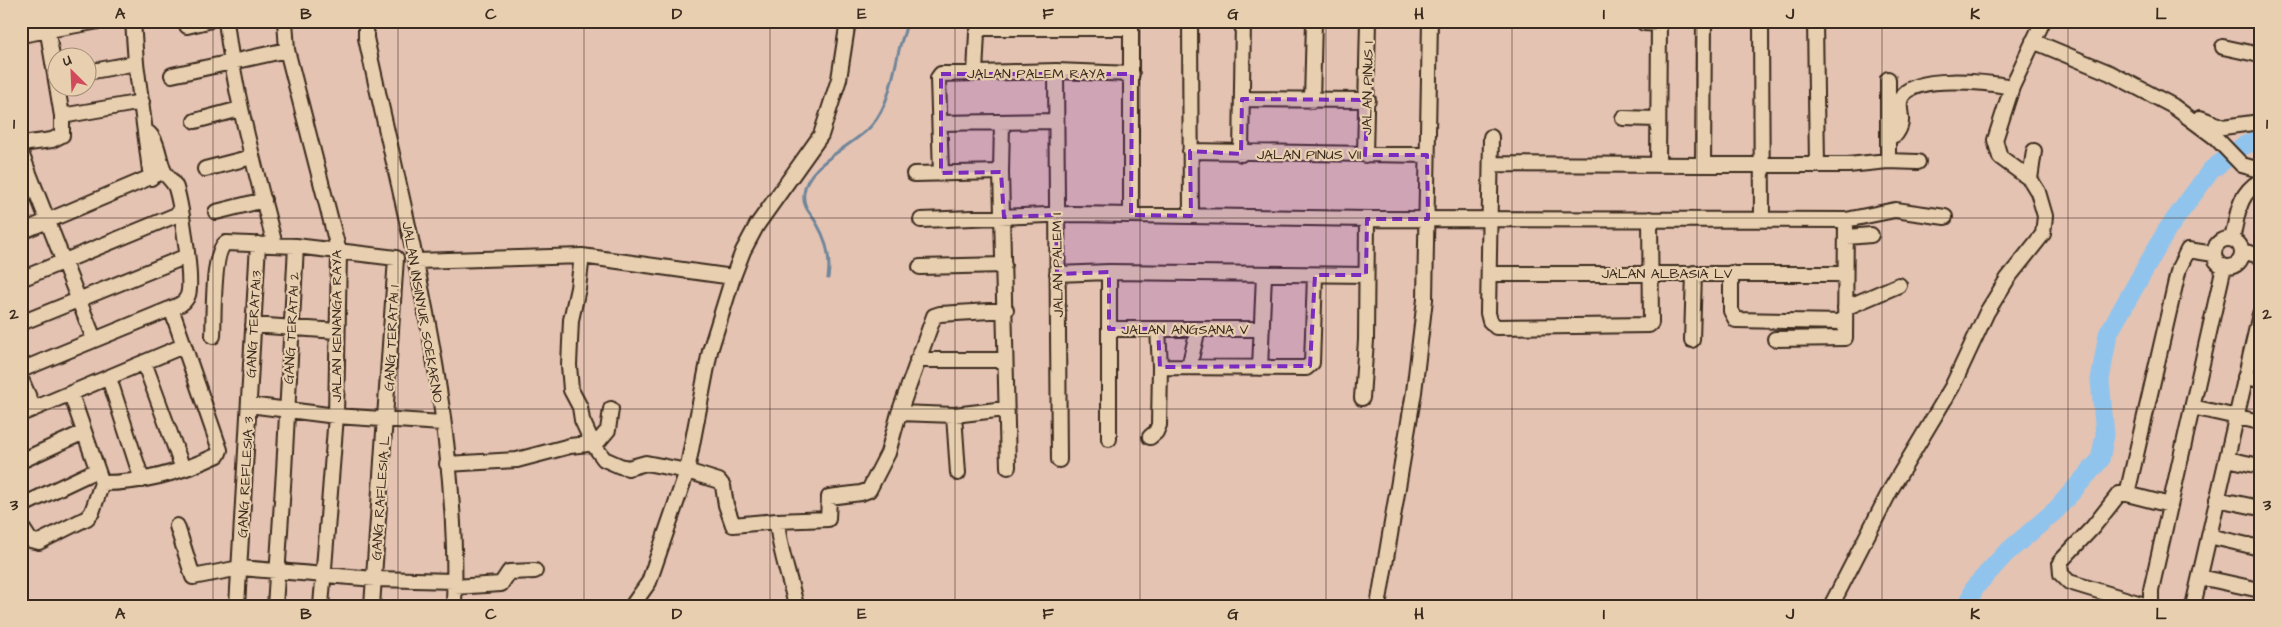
<svg xmlns="http://www.w3.org/2000/svg" width="2281" height="627" font-family="'Architects Daughter',sans-serif">
  <style>
    .lines { fill: none; stroke-linecap: round; stroke-linejoin: round }
    .stream { stroke: #6f869a; stroke-width: 3 }
    .river { stroke: #91c4ed; stroke-width: 19 }
    .minor-casing { stroke: #3b2a1e; stroke-width: 18 }
    .minor { stroke: #e7cfaf; stroke-width: 14 }
    .marked { fill: #7b2cbf; fill-opacity: 0.2; stroke: #7b2cbf; stroke-width: 4; stroke-dasharray: 10 6; stroke-linejoin: round }
    .grid { fill: none; stroke: #3b2a1e; stroke-width: 1; stroke-opacity: 0.55 }
    .labels { text-anchor: middle; stroke-width: 4.5; stroke-linejoin: round; paint-order: stroke }
    .street-label { font-size: 14px; fill: #3b2a1e; stroke: #e7cfaf }
    .neatline { fill: none; stroke: #3b2a1e; stroke-width: 2 }
    .grid-label { font-size: 16px; text-anchor: middle; font-weight: bold; fill: #3b2a1e }
  </style>
  <rect width="100%" height="100%" fill="#e4c3b3"/>
  <filter id="ink" filterUnits="userSpaceOnUse"><feTurbulence type="fractalNoise" baseFrequency=".02" numOctaves="2"/><feDisplacementMap in="SourceGraphic" scale="10" xChannelSelector="R" yChannelSelector="G"/><feConvolveMatrix kernelMatrix="1 2 1 2 8 2 1 2 1" color-interpolation-filters="sRGB"/></filter>
  <g filter="url(#ink)">
    <g class="lines">
      <path class="stream" d="M 828,278 C 831,258 827,241 817,224 C 811,213 802,207 804,193 C 807,163 854,146 872,125 C 889,105 893,75 899,50 C 901,40 906,31 907,21"/>
      <path class="river" d="M 1968,606 L 1974,588 L 2005,554 L 2056,510 L 2100,460 L 2105,435 L 2100,380 L 2108,334 L 2167,230 L 2211,170 L 2243,146 L 2260,139"/>
      <g class="minor-casing">
        <path id="minor" d="M 133,21 L 136,63 L 151,178
          M 226,21 C 235,98 256,171 275,245
          M 285,21 L 287,50 L 339,252 L 336,416 L 321,606
          M 366,21 L 366,38 C 406,223 460,415 454,606
          M 1131,21 L 1131,215
          M 1190,21 L 1191,216
          M 1761,21 L 1762,219
          M 1815,21 L 1817,165
          M 1644,23 L 1660,24
          M 187,26 L 208,21
          M 21,35 L 99,21
          M 2033,41 L 2110,73 L 2173,106 L 2216,138 L 2242,165 L 2260,170
          M 2223,47 L 2260,55
          M 1056,71 L 1059,460
          M 88,72 L 136,63
          M 975,73 L 977,33 L 982,28 L 1131,28
          M 172,75 L 287,50
          M 1242,99 L 1368,100
          M 1312,101 L 1314,21
          M 62,116 L 142,102
          M 1623,118 L 1657,119
          M 2200,118 L 2223,127 L 2260,122
          M 195,121 L 240,109
          M 1002,122 L 1001,172 L 1008,467
          M 941,123 L 1056,121
          M 1491,137 L 1488,313 L 1490,321 L 1496,327 L 1649,325 L 1651,323 L 1650,219
          M 1888,138 L 1896,134 C 1907,119 1896,110 1901,98 C 1913,73 1990,83 2012,87
          M 21,144 L 52,140 L 62,135 L 62,116 L 46,21
          M 1190,151 L 1427,155
          M 21,153 L 94,339
          M 1241,154 L 1243,21
          M 1365,155 L 1368,21
          M 1888,161 L 1888,79
          M 1491,164 L 1703,165 L 1848,165 L 1888,161 L 1918,162
          M 1658,164 L 1659,21
          M 1703,165 L 1704,21
          M 205,169 L 252,157
          M 941,173 L 938,78 L 941,74 L 1056,71 L 1132,74
          M 914,174 L 1001,172
          M 2030,179 L 2034,151
          M 216,212 L 264,200
          M 921,220 L 1073,214 L 1367,219 L 1846,220 L 1895,210 L 1945,217
          M 21,232 L 158,174
          M 1847,237 L 1871,235
          M2214 253a14 14 0 1 1 28 0a14 14 0 1 1-28 0Z
          M 2232,239 C 2238,215 2237,195 2260,181
          M 2242,251 L 2260,256
          M 582,256 L 578,288 L 571,320 L 569,365 L 571,390 L 580,407 L 582,420 L 593,444 L 604,459 L 620,466 L 628,468 L 646,463 L 687,471 L 719,481 L 723,486 L 726,505 L 733,525 L 777,521
          M 416,261 L 582,256 L 733,277
          M 920,267 L 1004,265
          M 1731,273 L 1731,311 L 1736,320 L 1844,322
          M 1057,274 L 1109,272 L 1366,275
          M 1489,274 L 1845,274
          M 21,279 L 181,213
          M 1845,308 L 1899,285
          M 21,323 L 187,256
          M 253,325 L 337,331
          M 1109,329 L 1262,329
          M 1158,329 L 1160,367 L 1306,368 L 1312,363 L 1315,275
          M 213,336 C 214,318 212,251 226,243 L 296,246 L 396,258 L 372,606
          M 1775,339 L 1845,338 L 1846,220
          M 1692,340 L 1694,273
          M 917,360 L 1004,360
          M 144,362 L 183,469
          M 1189,367 L 1198,329
          M 1260,368 L 1264,275
          M 21,370 L 177,306 C 182,304 186,301 188,295 C 193,280 181,204 176,188 C 173,180 165,176 163,169 C 158,156 158,139 146,131
          M 2245,377 L 2260,380
          M 109,378 L 142,480
          M 21,379 L 34,409
          M 1362,398 L 1366,340 L 1367,219
          M 249,405 L 336,416 L 442,423
          M 2192,407 L 2260,422
          M 899,413 L 954,415 L 1005,409
          M 21,414 L 183,346
          M 954,415 L 958,473
          M 1150,437 L 1156,432 L 1159,425 L 1160,367
          M 1109,439 L 1109,272
          M 2227,459 L 2260,466
          M 21,461 L 84,432
          M 447,464 L 517,460 L 570,446 L 597,443 L 608,430 L 611,409
          M 102,483 C 142,483 182,472 218,455 L 220,450 L 171,308
          M 2127,494 L 2179,268 L 2188,250 L 2214,254
          M 2217,499 L 2260,508
          M 21,506 L 97,470
          M 21,526 L 30,540 L 39,542 L 87,518 L 92,512 L 102,483 L 71,394
          M 177,526 L 193,577 L 240,568 L 375,579 L 454,581
          M 2209,536 L 2260,548
          M 2200,577 L 2260,590
          M 454,587 L 501,584 L 509,572 L 535,571
          M 237,606 L 258,244
          M 275,606 L 284,471 L 296,246
          M 632,606 L 649,582 L 687,471 L 710,351 L 733,277 L 743,251 L 757,225 L 821,135 L 839,79 L 848,21
          M 796,606 C 790,577 779,551 777,521 L 828,519 L 829,497 L 861,493 L 869,490 L 888,453 L 899,413 L 934,316 L 940,314 L 1006,310
          M 1378,606 L 1414,392 L 1425,299 L 1430,21
          M 1831,606 L 1891,489 L 1952,387 L 1987,312 L 2008,278 L 2043,234 L 2045,216 L 2038,192 L 2030,179 L 2000,157 L 1995,140 L 2012,87 L 2043,21
          M 2148,606 L 2069,582 L 2061,574 L 2060,562 L 2093,527 L 2119,494 L 2127,494 L 2170,505
          M 2151,606 L 2151,590 L 2224,266
          M 2193,606 L 2260,314"/>
      </g>
      <use href="#minor" class="minor"/>
    </g>
  </g>
  <path class="marked" d="M 941,74 L 1132,74 L 1131,215 L 1191,216 L 1190,151 L 1241,154 L 1242,99 L 1368,100 L 1365,155 L 1427,155 L 1428,219 L 1367,219 L 1366,275 L 1315,275 L 1310,366 L 1160,367 L 1158,329 L 1109,329 L 1109,272 L 1057,274 L 1056,215 L 1004,217 L 1001,172 L 941,173 Z"/>
  <path class="grid" d="M 213,21 L 213,606M 398,21 L 398,606M 584,21 L 584,606M 770,21 L 770,606M 955,21 L 955,606M 1140,21 L 1140,606M 1326,21 L 1326,606M 1512,21 L 1512,606M 1697,21 L 1697,606M 1882,21 L 1882,606M 2068,21 L 2068,606M 21,218 L 2260,218M 21,409 L 2260,409"/>
  <g class="labels">
    <g class="street-label">
      <text x="1036" y="78">JALAN PALEM RAYA</text>
      <text transform="translate(1367 88) rotate(-89)" y="5">JALAN PINUS I</text>
      <text x="1309" y="159">JALAN PINUS VII</text>
      <text transform="translate(1057 265) rotate(-91)" y="5">JALAN PALEM I</text>
      <text x="1667" y="278">JALAN ALBASIA LV</text>
      <text transform="translate(423 312) rotate(80)" y="5">JALAN INSINYUR SOEKARNO</text>
      <text transform="translate(253 324) rotate(-87)" y="5">GANG TERATAI.3</text>
      <text transform="translate(336 326) rotate(-90)" y="5">JALAN KENANGA RAYA</text>
      <text transform="translate(291 328) rotate(-87)" y="5">GANG TERATAI 2</text>
      <text x="1185" y="334">JALAN ANGSANA V</text>
      <text transform="translate(391 338) rotate(-87)" y="5">GANG TERATAI 1</text>
      <text transform="translate(245 477) rotate(-87)" y="5">GANG REFLESIA 3</text>
      <text transform="translate(380 498) rotate(-86)" y="5">GANG RAFLESIA L</text>
    </g>
  </g>
  <rect width="2281" height="627" fill="none" stroke="#e7cfaf" stroke-width="55"/>
  <g transform="translate(72 72) rotate(336)"><circle r="24" fill="#e7cfaf" stroke="#a28d75"/>
  <path d="M0-4L9 19L0 12L-9 19Z" fill="#d1495b"/>
  <text y="-8" font-size="14" font-weight="bold" text-anchor="middle" fill="#3b2a1e">U</text>
  </g>
  <rect x="28" y="28" width="2226" height="572" class="neatline"/>
  <g class="grid-label">
    <text x="120" y="19">A</text>
    <text x="306" y="19">B</text>
    <text x="491" y="19">C</text>
    <text x="677" y="19">D</text>
    <text x="862" y="19">E</text>
    <text x="1048" y="19">F</text>
    <text x="1233" y="19">G</text>
    <text x="1419" y="19">H</text>
    <text x="1604" y="19">I</text>
    <text x="1790" y="19">J</text>
    <text x="1975" y="19">K</text>
    <text x="2161" y="19">L</text>
    <text x="14" y="129">1</text>
    <text x="2267" y="129">1</text>
    <text x="14" y="319">2</text>
    <text x="2267" y="319">2</text>
    <text x="14" y="510">3</text>
    <text x="2267" y="510">3</text>
    <text x="120" y="619">A</text>
    <text x="306" y="619">B</text>
    <text x="491" y="619">C</text>
    <text x="677" y="619">D</text>
    <text x="862" y="619">E</text>
    <text x="1048" y="619">F</text>
    <text x="1233" y="619">G</text>
    <text x="1419" y="619">H</text>
    <text x="1604" y="619">I</text>
    <text x="1790" y="619">J</text>
    <text x="1975" y="619">K</text>
    <text x="2161" y="619">L</text>
  </g>
</svg>
